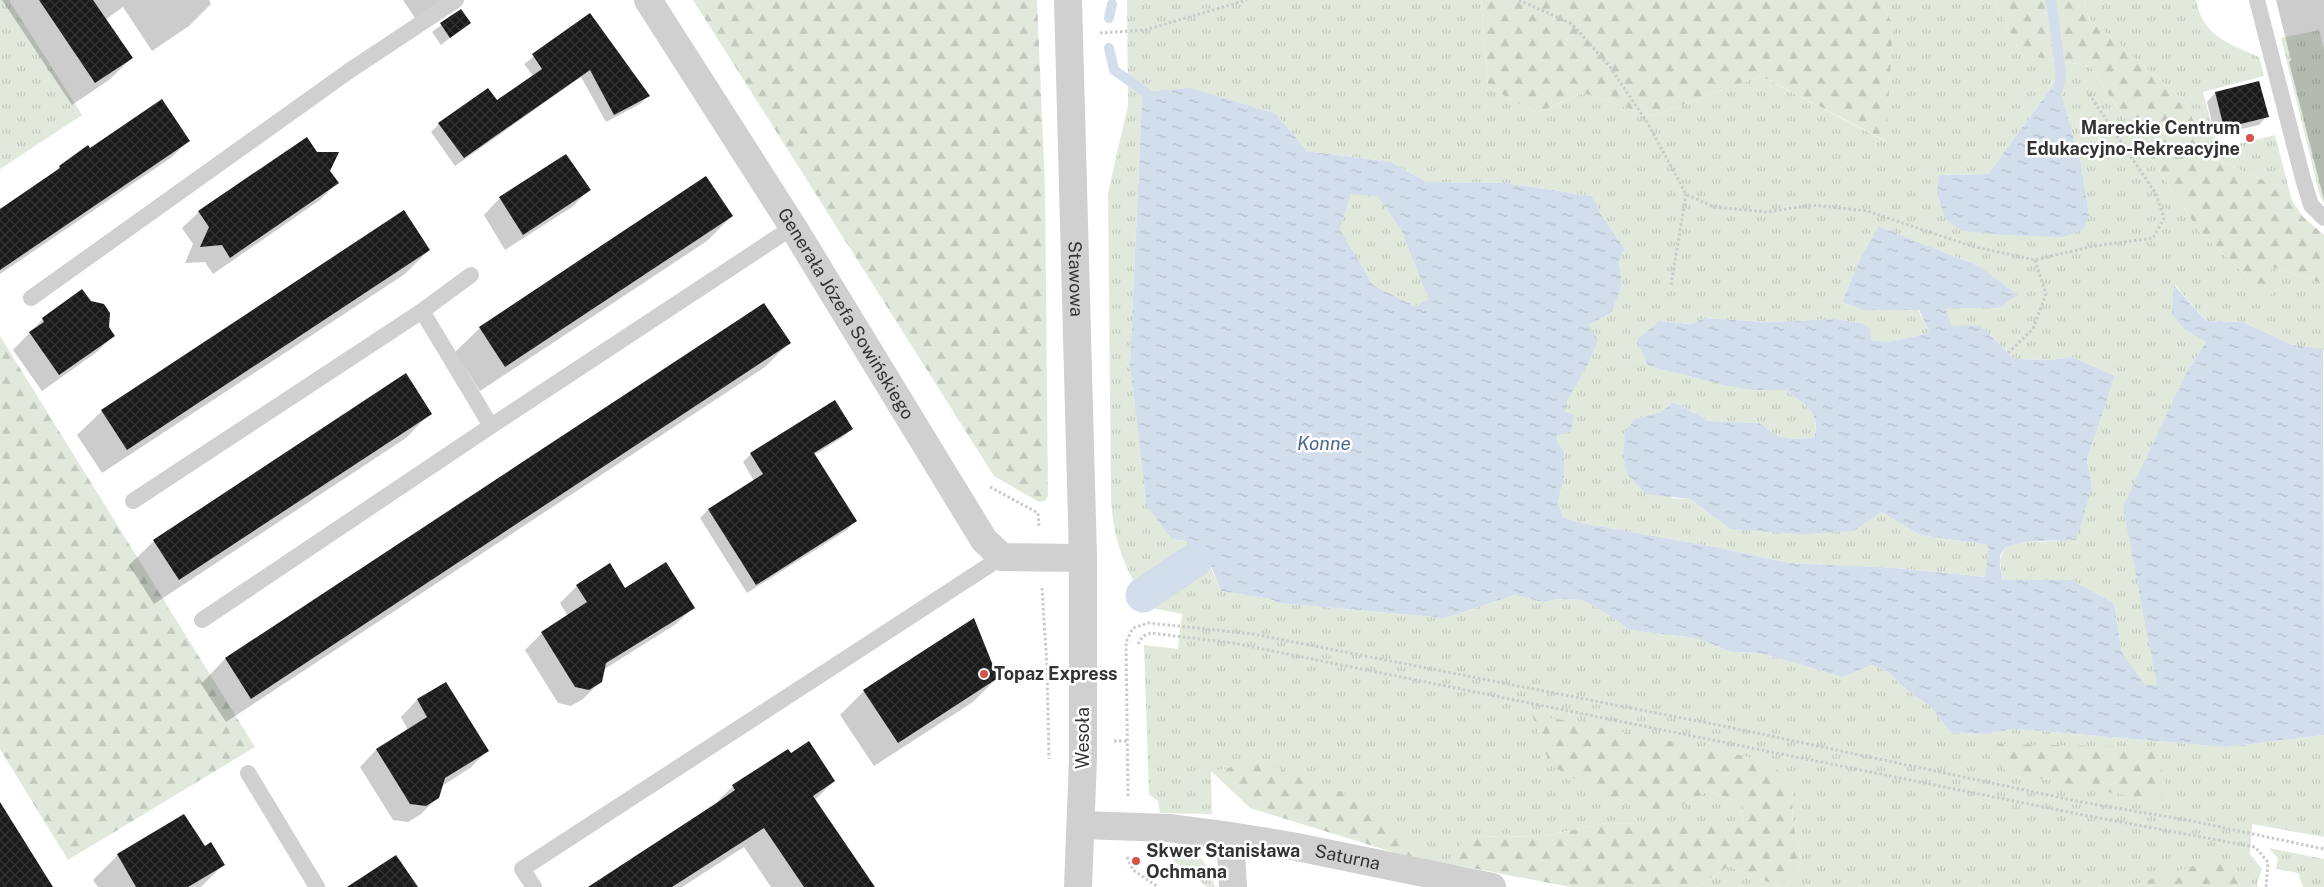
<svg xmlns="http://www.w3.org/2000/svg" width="2324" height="887" font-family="'Public Sans',sans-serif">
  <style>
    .grass { fill: url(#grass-tufts); fill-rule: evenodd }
    .forest { fill: url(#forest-firs) }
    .water { fill: url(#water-ripples); fill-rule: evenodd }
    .shadow { fill: #0003 }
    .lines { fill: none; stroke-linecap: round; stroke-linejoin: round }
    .stream { stroke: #d2deeb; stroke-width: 10 }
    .canal { stroke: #d2deeb; stroke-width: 35 }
    .building { fill: url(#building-cross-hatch) }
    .path { stroke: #cacaca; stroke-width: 3; stroke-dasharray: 2.5 2.5; stroke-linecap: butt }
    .lane { stroke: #d0d0d0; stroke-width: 16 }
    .street { stroke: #d0d0d0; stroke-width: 28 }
    .poi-dot { fill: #d4534b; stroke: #fff; stroke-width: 2 }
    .labels { text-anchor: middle; stroke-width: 5; stroke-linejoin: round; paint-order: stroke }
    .poi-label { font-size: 18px; font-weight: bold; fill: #333; stroke: #fff; text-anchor: start }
    .street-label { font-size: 18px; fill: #333; stroke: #fff }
    .water-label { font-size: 19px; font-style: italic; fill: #48698e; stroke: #fff }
  </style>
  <defs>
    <pattern id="grass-tufts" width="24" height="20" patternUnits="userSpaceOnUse" patternTransform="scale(1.25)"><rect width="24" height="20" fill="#e1e9dd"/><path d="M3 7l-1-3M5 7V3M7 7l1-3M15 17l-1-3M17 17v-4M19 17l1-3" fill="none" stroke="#c2c8be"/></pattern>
    <pattern id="forest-firs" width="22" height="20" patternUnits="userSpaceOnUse" patternTransform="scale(1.25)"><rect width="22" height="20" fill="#e1e9dd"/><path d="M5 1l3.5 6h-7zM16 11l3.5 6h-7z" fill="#c2c8be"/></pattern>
    <pattern id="water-ripples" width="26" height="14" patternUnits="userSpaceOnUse" patternTransform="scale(1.25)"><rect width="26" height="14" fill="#d2deeb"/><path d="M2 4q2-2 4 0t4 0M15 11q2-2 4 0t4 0" fill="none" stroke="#b5bfca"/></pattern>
    <pattern id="building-cross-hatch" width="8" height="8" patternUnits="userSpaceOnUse" patternTransform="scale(1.25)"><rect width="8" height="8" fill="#1a1a1a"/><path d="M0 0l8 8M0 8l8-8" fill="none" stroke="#333"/></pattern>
  </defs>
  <rect width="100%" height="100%" fill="#fff"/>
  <path class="grass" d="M 0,0 L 9,0 L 82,115 L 0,169 Z
    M 1127,0 L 1481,0 L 1488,87 L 1537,113 L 1583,93 L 1652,116 L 1761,76 L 1885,141 L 1893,26 L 1881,0 L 1993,0 L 2022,55 L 2090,66 L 2199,231 L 2244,274 L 2272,313 L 2272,267 L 2324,284 L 2324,350 L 2292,345 L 2243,322 L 2206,321 L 2175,285 L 2185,330 L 2206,342 L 2186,373 L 2157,685 L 2145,685 L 2122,652 L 2114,603 L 2071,580 L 2003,581 L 2000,560 L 2003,550 L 2012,543 L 2056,541 L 2092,487 L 2087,460 L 2115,376 L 2073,357 L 2051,360 L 2014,359 L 1980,325 L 1952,327 L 1946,307 L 2017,295 L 1979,266 L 1878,226 L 1860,259 L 1842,302 L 1862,310 L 1918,310 L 1930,333 L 1888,342 L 1871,340 L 1861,323 L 1836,319 L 1767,322 L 1704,318 L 1691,324 L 1659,321 L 1648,366 C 1697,378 1735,390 1786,390 C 1803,404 1821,412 1814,437 L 1794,439 L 1778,436 L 1759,423 L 1710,421 L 1673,402 L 1661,412 L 1635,419 L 1672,498 L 1690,499 L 1730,529 L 1854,531 L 1882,512 L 1920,535 L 1988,545 L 1987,577 L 1896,568 L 1789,563 L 1716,547 L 1581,523 L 1563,517 L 1558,502 L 1564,477 L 1564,452 L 1557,441 L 1558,434 L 1571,431 L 1565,412 L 1566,401 L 1588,364 L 1589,325 L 1612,312 L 1622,285 L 1619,261 L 1625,249 L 1602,216 L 1592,196 L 1505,183 L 1427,182 L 1391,162 L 1307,151 L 1276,114 L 1142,99 L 1130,364 L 1172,539 L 1186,541 L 1199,549 L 1191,555 L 1199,565 L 1208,561 L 1221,591 L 1270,599 L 1279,603 L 1445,618 L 1515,595 L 1542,602 L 1559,599 L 1582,600 L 1611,616 L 1629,630 L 1696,638 L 1732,652 L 1760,653 L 1843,677 L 1872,665 L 1888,672 L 1903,687 L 1930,706 L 1950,732 L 1984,734 L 2016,729 L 2226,747 L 2324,735 L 2324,837 L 2252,824 L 2250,854 L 2262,869 L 2257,883 L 2258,887 L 2240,887 L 2233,868 L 2161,878 L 2128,887 L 1786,887 L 1802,864 L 1793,823 L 1792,786 L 1532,714 L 1667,813 L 1708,791 L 1741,803 L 1743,827 L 1606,823 L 1543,836 L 1463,837 L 1456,865 L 1438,866 L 1211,771 L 1212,814 L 1160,813 L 1158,801 L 1149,794 L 1144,645 L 1178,649 L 1182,614 L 1151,608 C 1126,572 1114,545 1111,500 L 1108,193 L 1128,105 ZM 2051,88 L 2061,92 L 2081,164 L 2089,215 L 1939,175 L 1988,174 Z
    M 2084,0 L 2196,0 C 2202,36 2230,44 2259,57 L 2264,76 L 2203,92 L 2218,149 L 2275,135 L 2292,201 L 2285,190 L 2207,155 L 2186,102 L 2089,19 Z
    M 2319,30 L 2324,50 L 2324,203 L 2320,196 L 2281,38 Z
    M 1351,193 L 1377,196 L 1401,230 L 1430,299 L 1415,306 L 1373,285 L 1340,229 Z
    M 1156,847 C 1192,849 1204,850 1215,887 L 1207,887 Z
    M 2269,848 L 2324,859 L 2324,887 L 2303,887 L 2298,873 L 2276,869 L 2278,859 Z
    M 1729,866 L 1780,887 L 1697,887 Z"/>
  <path class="forest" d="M 693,0 L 1037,0 L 1045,188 L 1048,496 L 1045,501 L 1039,502 L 994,476 Z
    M 1481,0 L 1881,0 L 1893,26 L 1886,141 L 1761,76 L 1652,116 L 1583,93 L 1537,113 L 1488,87 Z
    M 1993,0 L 2084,0 L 2089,19 L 2186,102 L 2207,155 L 2285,190 L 2303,217 L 2324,235 L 2324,284 L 2272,267 L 2272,314 L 2244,274 L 2199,231 L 2090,66 L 2022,55 Z
    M 0,336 L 255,747 L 68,860 L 0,749 Z
    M 1532,714 L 1769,761 L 1792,786 L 1793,823 L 1802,864 L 1786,887 L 1780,887 L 1729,866 L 1697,887 L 1570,887 L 1456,865 L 1462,837 L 1543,836 L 1606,823 L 1743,826 L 1741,803 L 1708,791 L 1667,813 L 1600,793 L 1550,765 Z
    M 1999,744 L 2153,747 L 2166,781 L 2159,802 L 2008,772 L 1989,757 Z
    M 1261,762 L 1361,799 L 1438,866 L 1250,808 L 1211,771 Z
    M 2218,858 L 2233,868 L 2240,887 L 2128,887 Z"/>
  <path class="water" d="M 1191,88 L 1276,114 L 1307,151 L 1391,162 L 1427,182 L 1505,183 L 1592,196 L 1602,216 L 1625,249 L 1619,261 L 1622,285 L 1612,312 L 1589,325 L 1598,340 L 1588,364 L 1567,401 L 1565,412 L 1574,415 L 1571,431 L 1558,435 L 1557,441 L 1564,452 L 1564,477 L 1558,502 L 1563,517 L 1581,523 L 1716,547 L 1789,563 L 1896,568 L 1986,577 L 1988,545 L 1920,535 L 1882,512 L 1854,531 L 1803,534 L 1730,529 L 1690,499 L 1646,494 L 1628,475 L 1623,455 L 1625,432 L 1635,419 L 1661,412 L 1673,402 L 1710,421 L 1759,423 L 1778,436 L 1794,439 L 1814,437 C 1822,413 1803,404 1786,390 L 1753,390 L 1724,385 L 1648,366 L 1637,340 L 1659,321 L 1691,324 L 1704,318 L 1767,322 L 1836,319 L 1861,323 L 1870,329 L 1871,340 L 1888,342 L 1930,333 L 1919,310 L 1862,310 L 1842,302 L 1860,259 L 1878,226 L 1979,266 L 2018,295 L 1998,308 L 1946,308 L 1952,326 L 1980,325 L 2014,359 L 2051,360 L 2073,357 L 2115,376 L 2087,460 L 2092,487 L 2076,540 C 2062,541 2011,539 2003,550 C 1997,558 2001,571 2003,580 L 2071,580 L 2114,603 L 2122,652 L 2145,685 L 2157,685 L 2123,507 L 2186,373 L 2206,342 L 2185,330 L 2172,314 L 2174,285 L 2206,321 L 2243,322 L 2292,345 L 2323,349 L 2324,735 L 2226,747 L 2016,729 L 1984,734 L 1950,732 L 1930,706 L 1903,687 L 1888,672 L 1872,665 L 1843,677 L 1760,653 L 1732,652 L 1696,638 L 1629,630 L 1611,616 L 1582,600 L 1559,599 L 1542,602 L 1515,595 L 1445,618 L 1279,603 L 1270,599 L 1221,591 L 1209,561 L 1199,565 L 1191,555 L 1198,549 L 1186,541 L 1172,539 L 1147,506 L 1130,364 L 1142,99 L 1145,92 ZM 1351,194 L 1377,196 L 1401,230 L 1429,299 L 1415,306 L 1373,285 L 1340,229 Z
    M 2051,88 L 2061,92 L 2081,164 L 2089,215 L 2083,230 L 2063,237 L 2005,235 L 1963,231 L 1945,219 L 1937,191 L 1939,175 L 1988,174 Z"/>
  <path class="shadow" d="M 2,0 L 209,0 L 211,4 L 189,26 L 152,51 L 123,7 L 105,20 L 132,58 L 109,80 L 72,105 Z
    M 403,0 L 442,0 L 415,18 Z
    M 2276,0 L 2324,0 L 2324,200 L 2289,62 L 2291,60 Z
    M 461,10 L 469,23 L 441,45 L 432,32 Z
    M 590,14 L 648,96 L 640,104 L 606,122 L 581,77 L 455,166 L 431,132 L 439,124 L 497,102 L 534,77 L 524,64 Z
    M 2259,82 L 2267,116 L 2259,125 L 2215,135 L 2207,102 L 2215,93 Z
    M 189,140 L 172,157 L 0,274 L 0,207 L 2,209 L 49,177 L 60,167 L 90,150 Z
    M 329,171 L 337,183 L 320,200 L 213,274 L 205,262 L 185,263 L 193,244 L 182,228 L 199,212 Z
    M 589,190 L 572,207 L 505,250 L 484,215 L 500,198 Z
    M 404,211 L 429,250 L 405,274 L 102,473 L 77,435 L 102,411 Z
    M 732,216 L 707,241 L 480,391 L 455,352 L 480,328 Z
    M 764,305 L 789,343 L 765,367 L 226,722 L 201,684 L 225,659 Z
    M 43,319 L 107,327 L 114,335 L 97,352 L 42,391 L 13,350 Z
    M 430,413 L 406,438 L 154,604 L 129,565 L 154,541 Z
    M 852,429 L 843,437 L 814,455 L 855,521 L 847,530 L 747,593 L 700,518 L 708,510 L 754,481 L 743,462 L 751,454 Z
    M 577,586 L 624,589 L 693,608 L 676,624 L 603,670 L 600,682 L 583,699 L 571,706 L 558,703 L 525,650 L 542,633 L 568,616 L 560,603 Z
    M 997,678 L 973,702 L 874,766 L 840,715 L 864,691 Z
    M 445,684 L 487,751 L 470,768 L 442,786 L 438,797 L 421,814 L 408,822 L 393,820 L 360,767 L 376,750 L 408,730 L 401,717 L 417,700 Z
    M 834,781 L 815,800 L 873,887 L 771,887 L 744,847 L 682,887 L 591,887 L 713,806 L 733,786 Z
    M 184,815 L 204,848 L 223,865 L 201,887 L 98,887 L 93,880 L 118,855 Z"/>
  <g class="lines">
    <path class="stream" d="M 2051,0 L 2061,75 L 2058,89
      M 1109,18 L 1112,4
      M 1109,48 L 1114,70 L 1145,92"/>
    <path class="canal" d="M 1143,595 L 1195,560"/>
  </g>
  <path class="building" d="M 39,0 L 93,0 L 133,58 L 95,83 Z
    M 461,9 L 471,23 L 450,38 L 440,23 Z
    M 590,13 L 650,96 L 614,115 L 590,70 L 464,158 L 438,123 L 488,88 L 497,100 L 542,69 L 532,54 Z
    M 2259,81 L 2269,117 L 2224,128 L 2215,92 Z
    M 162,99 L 190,141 L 0,270 L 0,209 L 60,168 L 59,166 L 88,145 L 90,148 Z
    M 307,137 L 317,152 L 339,152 L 330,171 L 339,183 L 230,258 L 222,245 L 200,247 L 209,227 L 198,211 Z
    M 566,154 L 591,190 L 523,235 L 499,197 Z
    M 706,176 L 733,216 L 505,367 L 479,327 Z
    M 404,210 L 430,250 L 127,450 L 101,410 Z
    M 82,289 L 91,301 L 104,304 L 110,313 L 109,327 L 115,336 L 59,375 L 29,332 L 44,322 L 42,318 Z
    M 764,303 L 791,343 L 251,699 L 225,658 Z
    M 406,373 L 432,414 L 179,580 L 153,540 Z
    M 835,400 L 853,429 L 814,453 L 857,521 L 756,585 L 708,509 L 763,474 L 750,453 Z
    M 666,562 L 695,608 L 606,663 L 602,682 L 589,690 L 575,687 L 541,632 L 587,602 L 576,585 L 610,563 L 625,588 Z
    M 974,618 L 998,678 L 898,743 L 863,690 Z
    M 446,682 L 489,751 L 445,778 L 439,798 L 426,806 L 410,804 L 376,749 L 427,717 L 417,699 Z
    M 809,741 L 835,781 L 813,796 L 875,887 L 804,887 L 764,828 L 672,887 L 588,887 L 718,802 L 735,790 L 732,785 L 788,749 L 791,753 Z
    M 0,802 L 53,887 L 0,887 Z
    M 184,814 L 205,846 L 211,842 L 225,865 L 188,887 L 136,887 L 117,854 Z
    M 396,855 L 418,887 L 347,887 Z"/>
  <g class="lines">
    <path class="path" d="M 1519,0 L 1572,24 L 1610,67 L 1647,122 L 1686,194 L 1714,207 L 1767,212 L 1812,205 L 1867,211 L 1971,246 L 2035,260 L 2094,246 L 2153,238 L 2164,218 L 2156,194 L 2087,91
      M 1100,33 L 1145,30 L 1247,0
      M 1671,285 L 1686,194
      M 2008,353 L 2033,329 L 2046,294 L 2035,260
      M 990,487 L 1038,513 L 1039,527
      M 1042,588 L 1047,666 L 1049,759
      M 1138,644 L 1143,636 L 1151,633 L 1233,643 L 2078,814 L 2255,847 L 2268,862 L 2266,887
      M 1114,741 L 1128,741
      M 1128,796 L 1126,642 L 1133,628 L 1149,623 L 1253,634 L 1733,728 L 2081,802 L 2187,820 L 2324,849
      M 1127,857 L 1133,870 L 1158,887"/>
    <path class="lane" d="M 2257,0 L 2303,179 L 2311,205 L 2324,218
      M 31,298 L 349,71 L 456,0
      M 422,311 L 471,275
      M 133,501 L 422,311 L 491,426 L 793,227
      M 202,620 L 491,426
      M 248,773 L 317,887
      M 534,887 L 522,869 L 1002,557"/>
    <g class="street">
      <path id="s1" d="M 648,0 L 793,227 L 984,540 L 1002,557 L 1083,558"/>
      <path id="s2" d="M 1068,0 L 1083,558 L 1083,759 L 1078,887"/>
      <path id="s3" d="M 1081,825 L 1169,828 L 1230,836 L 1292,846 L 1492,887"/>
      <path d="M 1230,836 L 1233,887"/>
    </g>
  </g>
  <g class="poi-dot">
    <circle cx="2250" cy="138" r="5"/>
    <circle cx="984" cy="674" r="5"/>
    <circle cx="1136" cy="861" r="5"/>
  </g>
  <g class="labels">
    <g class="poi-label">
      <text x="2240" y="134" text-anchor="end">Mareckie Centrum<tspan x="2240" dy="21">Edukacyjno-Rekreacyjne</tspan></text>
      <text x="994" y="680">Topaz Express</text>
      <text x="1146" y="857">Skwer Stanisława<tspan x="1146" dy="21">Ochmana</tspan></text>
    </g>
    <g class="street-label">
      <text dy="6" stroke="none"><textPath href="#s2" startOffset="279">Stawowa</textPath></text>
      <text dy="6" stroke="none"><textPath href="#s1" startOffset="371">Generała Józefa Sowińskiego</textPath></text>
      <text transform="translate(1083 738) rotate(-90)" y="6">Wesoła</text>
      <text dy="6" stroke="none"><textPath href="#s3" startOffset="269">Saturna</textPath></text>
    </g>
    <g class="water-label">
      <text x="1324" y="450">Konne</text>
    </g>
  </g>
</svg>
